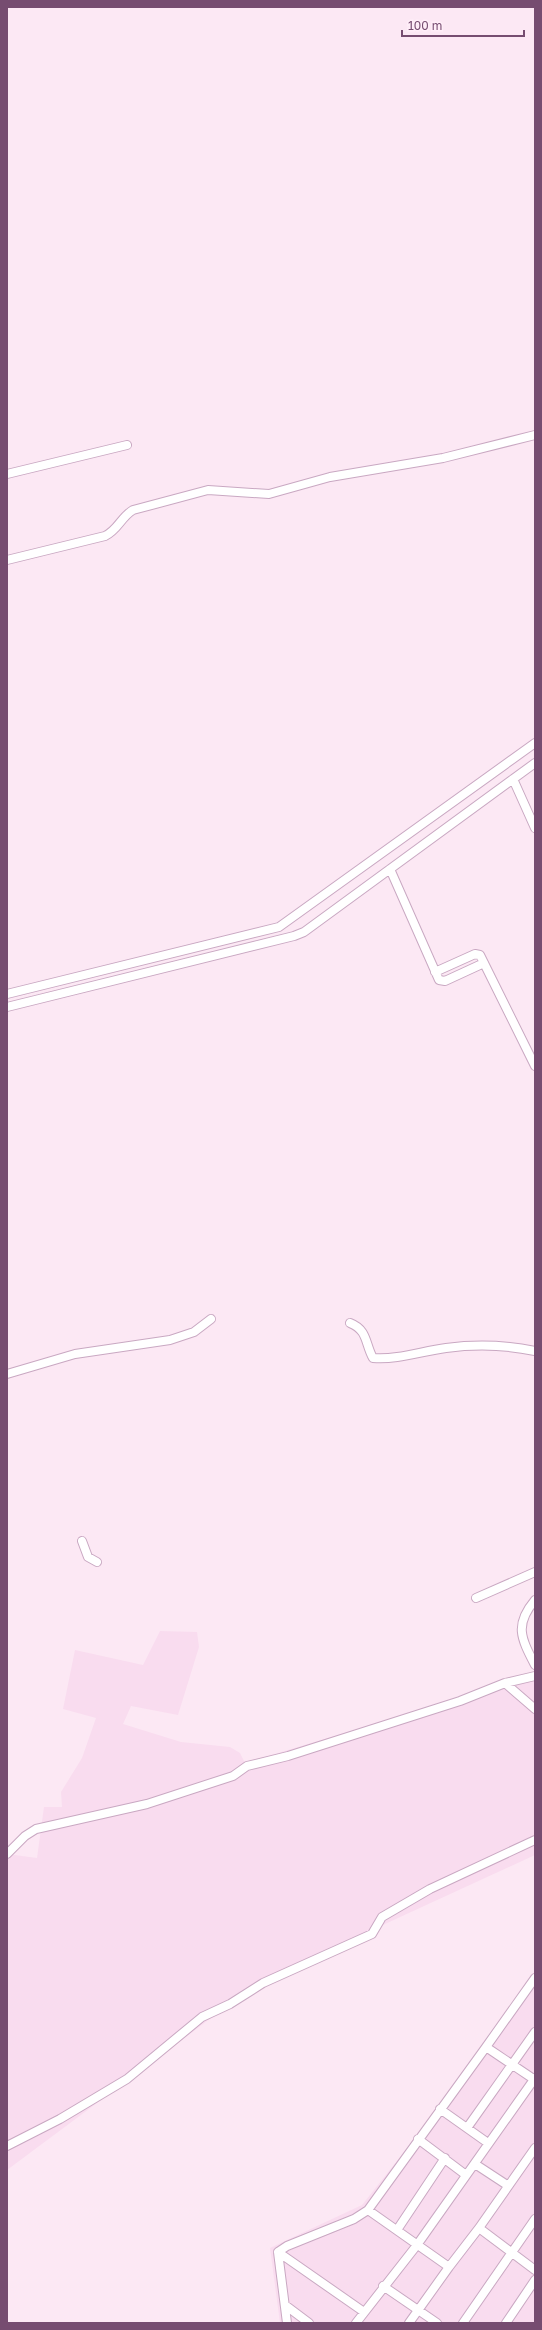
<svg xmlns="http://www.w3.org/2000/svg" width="542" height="2330" font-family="'Golos Text',sans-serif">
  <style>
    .residential { fill: #f9dcef }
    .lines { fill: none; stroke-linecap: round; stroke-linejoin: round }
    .street-casing { stroke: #c9a8c2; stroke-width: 10 }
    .street { stroke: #fff; stroke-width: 8 }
  </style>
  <rect width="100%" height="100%" fill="#fce8f4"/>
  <path class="residential" d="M 160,1631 L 197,1632 L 199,1647 L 178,1715 L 131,1706 L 123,1724 L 181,1742 L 230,1747 L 240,1753 L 245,1763 L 514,1682 L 535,1679 L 535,1855 L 261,1981 L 7,2170 L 7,1854 L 37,1858 L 44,1807 L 62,1807 L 61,1792 L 82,1758 L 96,1718 L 63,1709 L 75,1650 L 143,1665 Z
    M 535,1987 L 535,2323 L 280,2323 L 270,2248 L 362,2205 Z"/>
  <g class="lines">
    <g class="street-casing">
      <path id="street" d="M 7,474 L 127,445
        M 7,560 L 105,536 C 118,530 121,517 133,510 L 208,490 L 269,494 L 330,477 L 443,458 L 535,435
        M 513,779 L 535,828
        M 390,869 L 439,980 L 445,981 L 484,963
        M 435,972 L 475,954 L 480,955 L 535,1066
        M 7,994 L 279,927 L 535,743
        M 7,1007 L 294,936 L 304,932 L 535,763
        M 350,1323 C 368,1330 365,1344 373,1358 C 398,1360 422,1351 446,1348 C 476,1344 506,1345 535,1351
        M 7,1374 L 75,1354 L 170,1340 L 194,1332 L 211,1319
        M 82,1541 L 88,1557 L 97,1562
        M 476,1598 L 535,1572
        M 535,1600 C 514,1625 521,1638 535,1665
        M 505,1683 L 535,1709
        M 7,1854 L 25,1836 L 36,1829 L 147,1804 L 233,1776 L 247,1766 L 288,1756 L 460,1701 L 505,1683 L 535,1676
        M 535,1978 L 486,2047 L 535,2080
        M 440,2109 L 488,2143
        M 467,2128 L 535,2032
        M 418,2139 L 466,2175
        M 7,2146 L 60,2119 L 127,2079 L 202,2017 L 230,2004 L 263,1983 L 372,1934 L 382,1917 L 430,1889 L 535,1840
        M 535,2148 L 479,2228 L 535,2270
        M 475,2164 L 507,2185
        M 479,2228 L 449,2267 L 368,2210 L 486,2047
        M 397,2230 L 445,2158
        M 278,2252 L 364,2312
        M 383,2286 L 437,2323
        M 285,2305 L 309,2323
        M 287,2323 L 278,2252 L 287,2246 L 354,2219 L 368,2210
        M 356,2323 L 417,2245 L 535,2078
        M 409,2323 L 449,2267
        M 463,2323 L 535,2219
        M 506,2323 L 535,2280"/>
    </g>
    <use href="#street" class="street"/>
  </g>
  <rect width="542" height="2330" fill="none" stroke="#764c70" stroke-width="16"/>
  <path d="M402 30v6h122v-6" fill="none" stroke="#764c70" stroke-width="2"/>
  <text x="408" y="30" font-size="12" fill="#764c70" stroke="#ffeef8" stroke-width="3" paint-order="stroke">100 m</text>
</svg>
